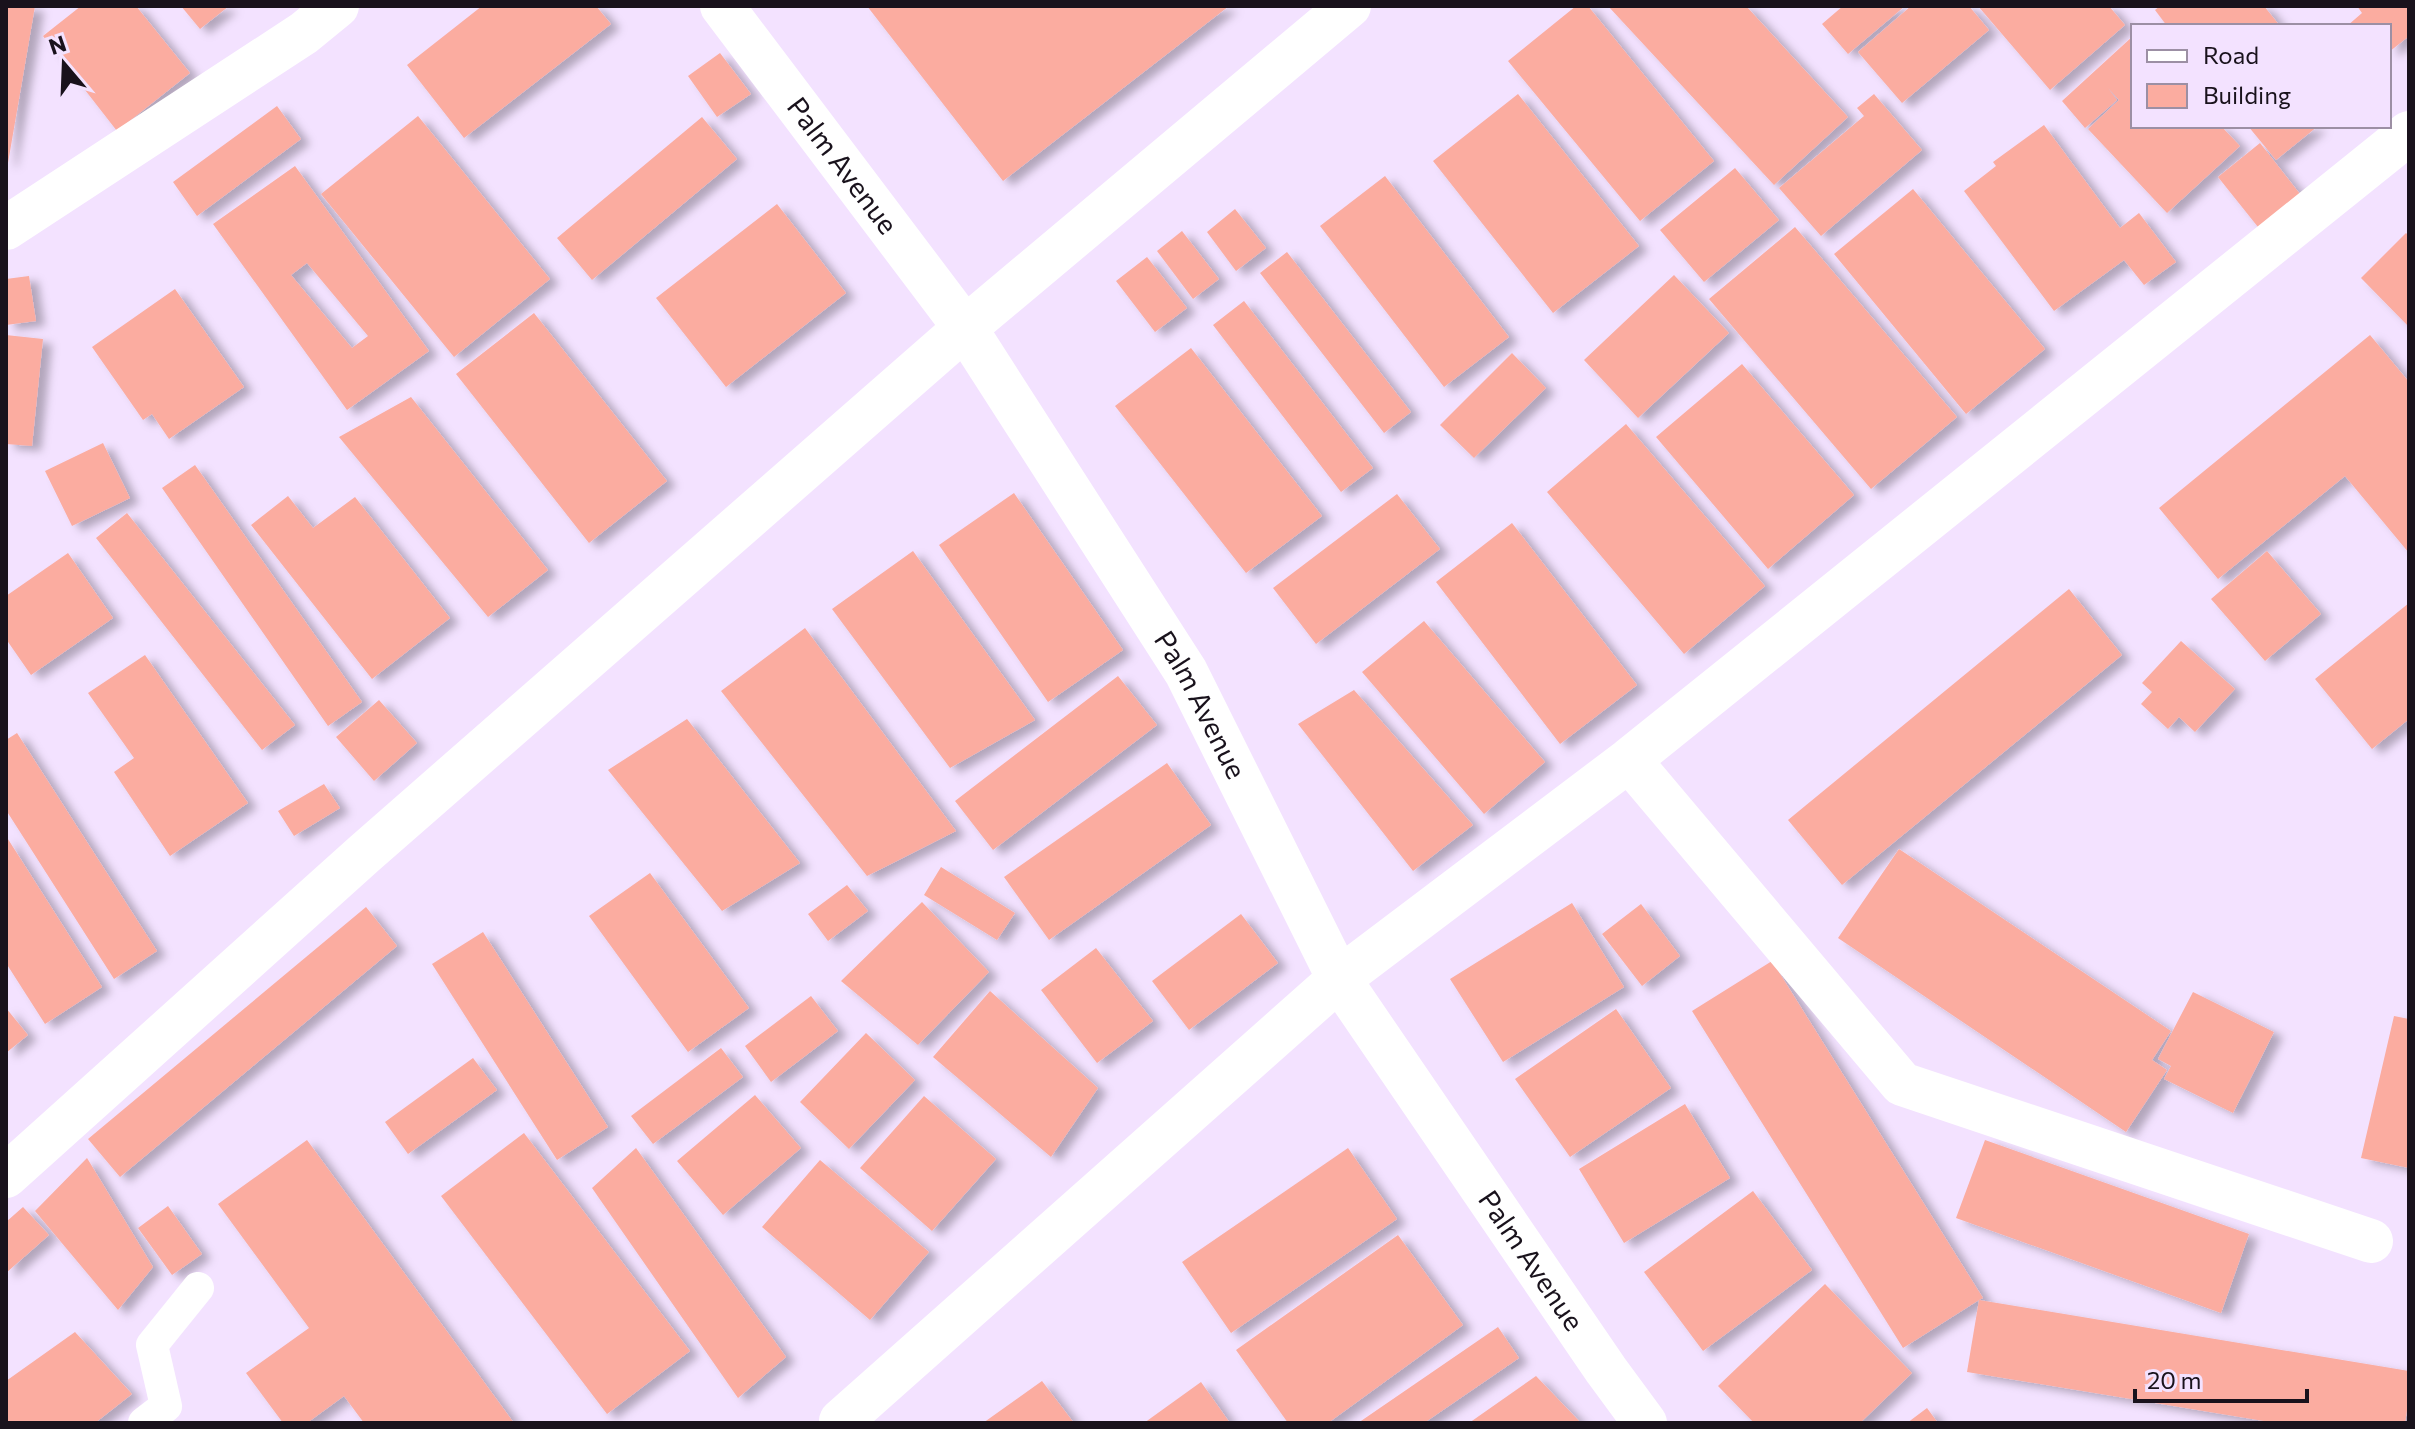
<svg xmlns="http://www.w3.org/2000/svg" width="2415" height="1429" font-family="Commissioner,sans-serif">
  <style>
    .building { fill: #fbaca0; fill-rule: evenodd; filter: url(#shadow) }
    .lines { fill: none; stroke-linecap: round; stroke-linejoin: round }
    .lane { stroke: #fff; stroke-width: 32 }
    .street { stroke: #fff; stroke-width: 44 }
    .secondary { stroke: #fff; stroke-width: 44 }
    .labels { text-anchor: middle; stroke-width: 6; stroke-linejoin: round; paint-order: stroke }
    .street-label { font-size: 28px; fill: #19121c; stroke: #f3e2ff }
  </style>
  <defs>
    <filter id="shadow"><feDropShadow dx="9" dy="5" stdDeviation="4" flood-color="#0004"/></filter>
  </defs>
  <rect width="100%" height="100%" fill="#f3e2ff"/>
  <path class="building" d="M 6,6 L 35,6 L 8,163 L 6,162 Z
    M 81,6 L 136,6 L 190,73 L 117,131 L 43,36 Z
    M 181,6 L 229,6 L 200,29 Z
    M 482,6 L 596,6 L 611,24 L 464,138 L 407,65 Z
    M 867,6 L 1229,6 L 1003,181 Z
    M 1576,6 L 1588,6 L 1714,161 L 1640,221 L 1508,61 Z
    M 1608,6 L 1746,6 L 1848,117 L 1774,185 Z
    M 1843,6 L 1905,6 L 1848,54 L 1822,24 Z
    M 1911,6 L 1969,6 L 1989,30 L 1902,103 L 1858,52 Z
    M 1978,6 L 2109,6 L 2125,25 L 2050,90 Z
    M 2160,6 L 2264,6 L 2280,26 L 2167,26 L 2155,10 Z
    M 2357,6 L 2409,6 L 2409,36 L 2389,52 L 2389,26 L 2347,26 L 2362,13 Z
    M 2133,36 L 2133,126 L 2221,126 L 2240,146 L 2167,213 L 2088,129 L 2119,100 L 2108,88 L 2117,100 L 2085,128 L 2062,101 Z
    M 720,53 L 751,94 L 717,117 L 688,76 Z
    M 1518,94 L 1639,246 L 1553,313 L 1433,161 Z
    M 1874,94 L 1922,150 L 1821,236 L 1779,188 L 1864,116 L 1857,108 Z
    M 277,106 L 301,139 L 197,216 L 173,182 Z
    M 418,116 L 550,279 L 454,357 L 321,194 Z
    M 702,117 L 737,159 L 592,280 L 557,238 Z
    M 2044,125 L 2120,228 L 2139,213 L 2176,262 L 2144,285 L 2124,260 L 2054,311 L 1964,191 L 1996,166 L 1993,162 Z
    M 2248,126 L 2318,126 L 2276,160 Z
    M 2260,143 L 2300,194 L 2258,227 L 2218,177 Z
    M 295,166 L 429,351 L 347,410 L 213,224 ZM 307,263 L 368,336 L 352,348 L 291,275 Z
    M 1735,168 L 1779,220 L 1704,282 L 1660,230 Z
    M 1385,176 L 1509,337 L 1444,387 L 1320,226 Z
    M 1913,189 L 2045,349 L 1966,414 L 1834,254 Z
    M 777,204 L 846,293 L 726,387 L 656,298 Z
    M 1235,209 L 1266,248 L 1236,271 L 1207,232 Z
    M 1795,227 L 1957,417 L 1871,489 L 1709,299 Z
    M 1182,231 L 1219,279 L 1193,299 L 1157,251 Z
    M 2406,233 L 2409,236 L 2409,327 L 2361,278 Z
    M 1287,252 L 1411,412 L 1384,433 L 1260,273 Z
    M 1147,257 L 1187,308 L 1155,332 L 1116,281 Z
    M 1674,275 L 1729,333 L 1638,418 L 1584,360 Z
    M 29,276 L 36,321 L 6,325 L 6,279 Z
    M 175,289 L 244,387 L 169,439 L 152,414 L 143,420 L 92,347 Z
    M 1244,301 L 1373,468 L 1341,492 L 1213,325 Z
    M 534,313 L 667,481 L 589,543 L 456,374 Z
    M 6,335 L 43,339 L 32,446 L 6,444 Z
    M 2370,335 L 2409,382 L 2409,553 L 2345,476 L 2218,579 L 2159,508 Z
    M 1191,348 L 1322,516 L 1246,573 L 1115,406 Z
    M 1512,353 L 1546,388 L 1474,458 L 1440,425 Z
    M 1742,364 L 1854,495 L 1768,569 L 1656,437 Z
    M 411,397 L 548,570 L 488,617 L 339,437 Z
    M 1626,424 L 1765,586 L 1684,654 L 1547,492 Z
    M 103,443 L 130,498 L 72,526 L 45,471 Z
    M 195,465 L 362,702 L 328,726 L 162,488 Z
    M 1014,493 L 1123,650 L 1048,702 L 939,545 Z
    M 1397,494 L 1440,549 L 1316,644 L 1273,588 Z
    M 288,496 L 313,528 L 355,497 L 450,618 L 372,679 L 251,525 Z
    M 127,513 L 295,725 L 262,750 L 96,538 Z
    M 1512,523 L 1637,685 L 1560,744 L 1436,582 Z
    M 913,551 L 1035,720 L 950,768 L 832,609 Z
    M 2267,551 L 2321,614 L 2265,661 L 2211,599 Z
    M 68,553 L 113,618 L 31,675 L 6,639 L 6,596 Z
    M 2069,589 L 2122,655 L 1842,885 L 1788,820 Z
    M 2409,603 L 2409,719 L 2372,749 L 2315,679 Z
    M 1424,621 L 1545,762 L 1484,814 L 1362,672 Z
    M 805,628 L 956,831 L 867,876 L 721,691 Z
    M 2181,641 L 2235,689 L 2195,732 L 2179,717 L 2168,729 L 2141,704 L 2152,692 L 2142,683 Z
    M 145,655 L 248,803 L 170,856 L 114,772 L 134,758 L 88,693 Z
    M 1118,676 L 1157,725 L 993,850 L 955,801 Z
    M 1354,690 L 1473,825 L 1413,871 L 1298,724 Z
    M 379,700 L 417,743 L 374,781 L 336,737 Z
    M 687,719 L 800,863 L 722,911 L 608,770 Z
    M 17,733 L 157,951 L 114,979 L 6,810 L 6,740 Z
    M 1167,763 L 1211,825 L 1049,940 L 1004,877 Z
    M 324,784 L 340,808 L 294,836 L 278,811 Z
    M 6,836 L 102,987 L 45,1024 L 6,963 Z
    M 1899,849 L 2171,1031 L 2152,1060 L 2167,1070 L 2126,1132 L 1838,938 Z
    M 941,867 L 1015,913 L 997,940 L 924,895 Z
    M 650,873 L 749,1008 L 688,1052 L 589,916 Z
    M 847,885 L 868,911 L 828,941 L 808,914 Z
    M 922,902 L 989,972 L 918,1045 L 841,981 Z
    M 1572,903 L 1624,987 L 1503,1062 L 1450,979 Z
    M 1641,904 L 1680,956 L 1642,986 L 1602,934 Z
    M 366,907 L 397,946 L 120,1177 L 88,1139 Z
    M 1241,914 L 1278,963 L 1189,1030 L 1152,981 Z
    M 483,932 L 608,1127 L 557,1160 L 432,964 Z
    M 1096,948 L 1153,1021 L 1097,1063 L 1041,990 Z
    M 1772,961 L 1983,1298 L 1979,1300 L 2409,1371 L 2409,1397 L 2405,1423 L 2276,1423 L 1967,1372 L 1979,1300 L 1903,1348 L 1692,1011 Z
    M 990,991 L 1098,1088 L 1051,1157 L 933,1057 Z
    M 2193,992 L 2274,1032 L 2233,1113 L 2164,1079 L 2171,1066 L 2158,1059 Z
    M 811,996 L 838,1031 L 771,1082 L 745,1046 Z
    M 6,1008 L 28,1035 L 6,1053 Z
    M 1616,1009 L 1671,1088 L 1570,1157 L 1515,1079 Z
    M 2394,1016 L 2409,1019 L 2409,1168 L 2361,1158 Z
    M 866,1033 L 915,1080 L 849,1149 L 800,1102 Z
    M 721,1048 L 743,1077 L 653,1144 L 631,1116 Z
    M 473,1058 L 497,1090 L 408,1154 L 385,1122 Z
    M 755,1095 L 801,1148 L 723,1215 L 677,1161 Z
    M 924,1096 L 996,1159 L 932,1231 L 860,1168 Z
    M 1685,1104 L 1730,1178 L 1624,1243 L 1579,1169 Z
    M 524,1133 L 690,1351 L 607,1414 L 441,1196 Z
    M 307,1140 L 514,1423 L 364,1423 L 344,1396 L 307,1423 L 283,1423 L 246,1373 L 309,1328 L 218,1204 Z
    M 1985,1140 L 2249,1234 L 2221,1313 L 1956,1218 Z
    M 636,1148 L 786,1357 L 738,1398 L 592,1188 Z
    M 1348,1148 L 1397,1219 L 1231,1333 L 1182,1262 Z
    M 87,1158 L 153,1267 L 118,1310 L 35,1211 Z
    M 820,1160 L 929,1252 L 870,1320 L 762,1227 Z
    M 1753,1191 L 1812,1270 L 1703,1351 L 1644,1272 Z
    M 168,1206 L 202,1254 L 172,1275 L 138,1228 Z
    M 23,1207 L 49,1235 L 6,1273 L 6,1222 Z
    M 1398,1235 L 1463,1325 L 1328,1423 L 1288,1423 L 1236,1350 Z
    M 1825,1284 L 1912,1373 L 1860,1423 L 1754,1423 L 1718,1386 Z
    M 1498,1327 L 1519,1358 L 1424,1423 L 1358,1423 Z
    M 75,1332 L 132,1394 L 95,1423 L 6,1423 L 6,1381 Z
    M 1536,1376 L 1581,1423 L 1469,1423 Z
    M 1042,1381 L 1074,1423 L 983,1423 Z
    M 1201,1382 L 1230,1423 L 1144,1423 Z
    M 1927,1408 L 1938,1423 L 1907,1423 Z"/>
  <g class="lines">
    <path class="lane" d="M 144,1423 L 166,1406 L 152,1345 L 198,1288"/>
    <path class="street" d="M 6,228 L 304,33 L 337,6
      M 1629,760 L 1902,1084 L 2371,1241
      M 841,1421 L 1339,979 L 1629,760 L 2409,133"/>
    <g class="secondary">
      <path id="s1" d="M 722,6 L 965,328 L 1186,672 L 1339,979 L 1606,1370 L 1645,1423"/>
      <path d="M 6,1176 L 364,854 L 965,328 L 1349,6"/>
    </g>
  </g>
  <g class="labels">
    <g class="street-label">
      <text dy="10" stroke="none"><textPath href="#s1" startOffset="200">Palm Avenue</textPath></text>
      <text dy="10" stroke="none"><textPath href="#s1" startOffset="848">Palm Avenue</textPath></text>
      <text dy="10" stroke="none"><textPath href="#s1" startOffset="1496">Palm Avenue</textPath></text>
    </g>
  </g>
  <rect width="2415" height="1429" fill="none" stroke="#19121c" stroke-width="16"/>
  <rect x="2131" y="24" width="260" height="104" fill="#f3e2ff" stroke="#9c8fa4" stroke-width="2"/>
  <rect x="2147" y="50" width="40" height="12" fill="#ffffff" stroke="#9c8fa4" stroke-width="2"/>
  <text x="2203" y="64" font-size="24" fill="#19121c">Road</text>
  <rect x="2147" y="84" width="40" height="24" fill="#fbaca0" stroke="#9c8fa4" stroke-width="2"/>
  <text x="2203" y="104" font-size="24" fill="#19121c">Building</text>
  <g transform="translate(64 64) rotate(341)" stroke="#f3e2ff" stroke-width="6" paint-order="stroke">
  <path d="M0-6L14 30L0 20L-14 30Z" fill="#19121c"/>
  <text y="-12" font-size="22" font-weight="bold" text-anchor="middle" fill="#19121c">N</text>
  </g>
  <path d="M2135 1389v12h172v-12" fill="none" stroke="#19121c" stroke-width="4"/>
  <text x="2147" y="1389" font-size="24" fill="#19121c" stroke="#f3e2ff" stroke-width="6" paint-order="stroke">20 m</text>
</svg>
